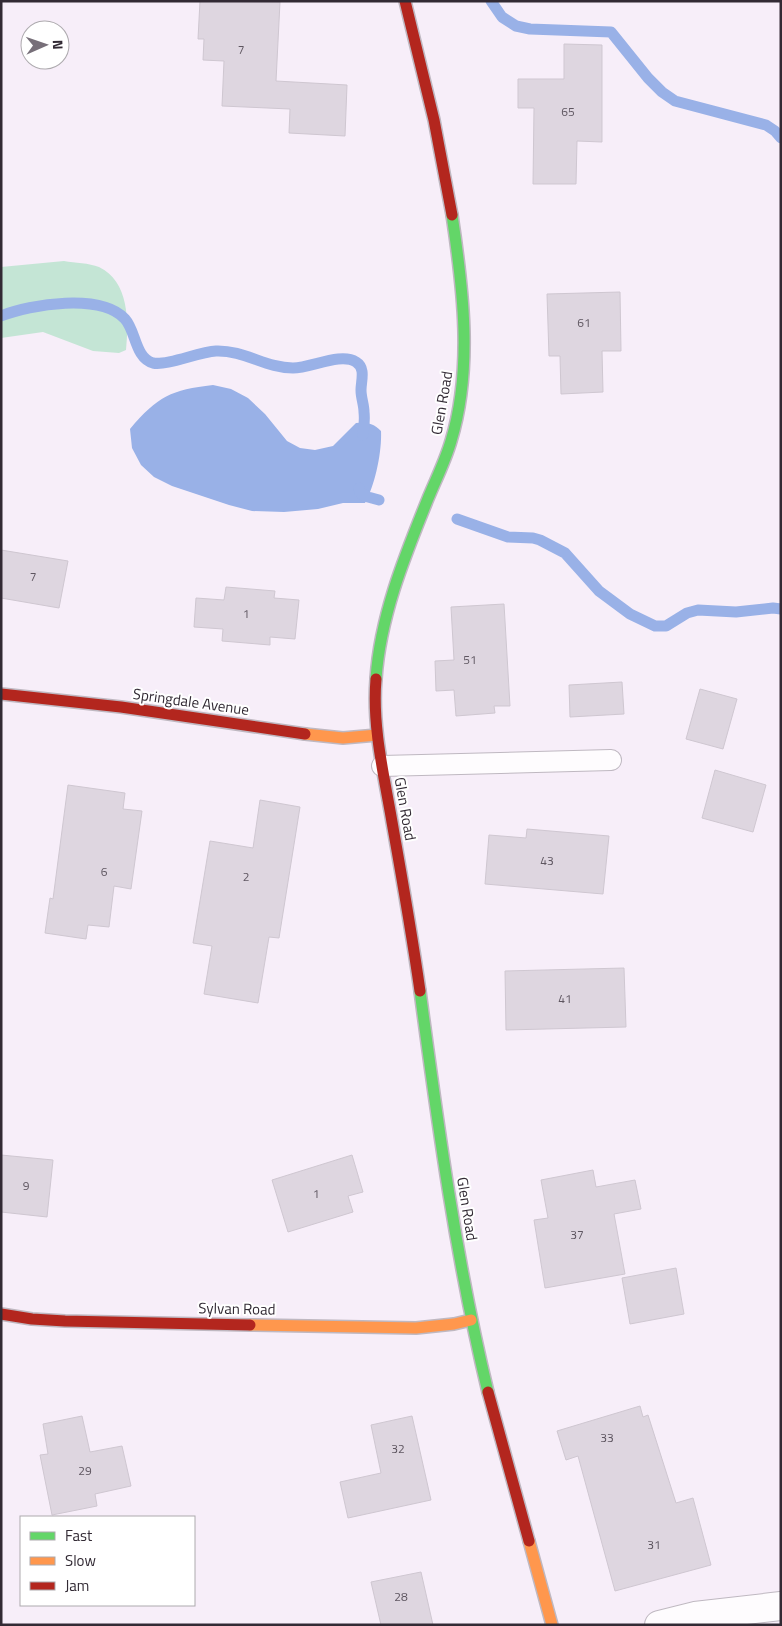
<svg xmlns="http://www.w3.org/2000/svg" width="782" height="1626" font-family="'Titillium Web',sans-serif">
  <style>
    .green { fill: #c4e5d5 }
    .water { fill: #99b1e7 }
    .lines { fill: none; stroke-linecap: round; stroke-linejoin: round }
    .stream { stroke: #99b1e7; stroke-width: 11 }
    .building { fill: #ded6e0; stroke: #cfc7d1 }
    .lane-casing { stroke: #bfb8c1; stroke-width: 22 }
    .street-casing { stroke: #bfb8c1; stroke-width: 30 }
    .fast-casing { stroke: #bfb8c1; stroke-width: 14 }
    .slow-casing { stroke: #bfb8c1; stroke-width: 14 }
    .jam-casing { stroke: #bfb8c1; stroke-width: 14 }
    .lane { stroke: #fefcfe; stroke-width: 20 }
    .street { stroke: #fefcfe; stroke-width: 28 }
    .fast { stroke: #63d668; stroke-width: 11 }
    .slow { stroke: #ff974d; stroke-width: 11 }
    .jam { stroke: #b3261e; stroke-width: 11 }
    .labels { text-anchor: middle; stroke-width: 4; stroke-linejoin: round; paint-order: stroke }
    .number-label { font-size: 12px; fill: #5e5660 }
    .street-label { font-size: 15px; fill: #322a34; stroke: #fff }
  </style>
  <rect width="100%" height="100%" fill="#f7eef9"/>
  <path class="green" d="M 64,261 C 75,263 89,263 99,267 C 129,281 129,322 126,350 L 119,353 L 93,351 L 43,332 L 1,338 L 1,267 Z"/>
  <path class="water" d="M 213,385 L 231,389 L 248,398 L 265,414 L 287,441 L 300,448 L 315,450 L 333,446 L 356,423 C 367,422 373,423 381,431 C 382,452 375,485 365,503 L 343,503 L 318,509 L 284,512 L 252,511 L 229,505 L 172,486 L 154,477 L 141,465 L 132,448 L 130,429 C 158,396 171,390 213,385 Z"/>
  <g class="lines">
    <path class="stream" d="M 491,1 L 502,17 L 516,26 L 530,29 L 611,32 L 648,78 L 662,92 L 675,101 L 766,125 L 775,131 L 781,138
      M 1,316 C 31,304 101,293 125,319 C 136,331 135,358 153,363 C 167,366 198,352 216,351 C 244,350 266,368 293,368 C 311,368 341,352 356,362 C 366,368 361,381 361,390 C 361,398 364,405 364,412 C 365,420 364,427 363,435
      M 359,488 L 360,493 L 368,497 L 379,500
      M 457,519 L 508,537 L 533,538 L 540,540 L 565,553 L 599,591 L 630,614 L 655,626 L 666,626 L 687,613 L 698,610 L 736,612 L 773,608 L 781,609"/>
  </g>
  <path class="building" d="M 200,1 L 280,2 L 276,81 L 347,85 L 345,136 L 289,133 L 290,109 L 222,106 L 224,61 L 203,60 L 204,39 L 198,39 Z
    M 564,44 L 602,45 L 602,142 L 577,141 L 576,184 L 533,184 L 534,108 L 518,108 L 518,79 L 564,79 Z
    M 620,292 L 621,351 L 602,351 L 603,392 L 561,394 L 560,356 L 549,356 L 547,294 Z
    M 1,550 L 68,561 L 59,608 L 1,598 Z
    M 226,587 L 275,591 L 274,598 L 299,600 L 295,639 L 270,637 L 270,645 L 222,641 L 223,629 L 194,627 L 196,598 L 224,600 Z
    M 504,604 L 510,706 L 494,706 L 495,713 L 456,716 L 454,690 L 436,691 L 435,661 L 454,660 L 451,607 Z
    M 622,682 L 624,714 L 570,717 L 569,685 Z
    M 700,689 L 737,699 L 723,749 L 686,739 Z
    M 715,770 L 766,785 L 753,832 L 702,818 Z
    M 68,785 L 125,793 L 123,809 L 142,811 L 131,889 L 114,886 L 109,927 L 88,925 L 86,939 L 45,933 L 50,898 L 53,899 Z
    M 260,800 L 300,807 L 279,938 L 269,937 L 258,1003 L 204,994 L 212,946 L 193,943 L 210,841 L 253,848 Z
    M 527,829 L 609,836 L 603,894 L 485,884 L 489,835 L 526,838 Z
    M 624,968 L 626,1027 L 506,1030 L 505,971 Z
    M 1,1155 L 53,1160 L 47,1217 L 1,1212 Z
    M 352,1155 L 363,1192 L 348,1196 L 353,1212 L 288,1232 L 272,1180 Z
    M 593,1170 L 596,1187 L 635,1180 L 641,1209 L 614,1214 L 625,1274 L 545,1288 L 534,1220 L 548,1218 L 541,1180 Z
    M 676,1268 L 684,1314 L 630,1324 L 622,1278 Z
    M 640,1406 L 643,1417 L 648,1415 L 676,1503 L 693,1498 L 711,1565 L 615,1591 L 578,1456 L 566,1460 L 557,1431 Z
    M 82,1416 L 90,1452 L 122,1446 L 131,1486 L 95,1494 L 97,1506 L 52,1515 L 40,1455 L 48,1454 L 43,1424 Z
    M 412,1416 L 431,1500 L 348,1518 L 340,1482 L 381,1473 L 371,1425 Z
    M 421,1572 L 433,1625 L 381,1625 L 371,1582 Z"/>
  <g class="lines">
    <g class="lane-casing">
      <path id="lane" d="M 382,766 L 611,760"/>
    </g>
    <g class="street-casing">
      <path id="street" d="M 659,1625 L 695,1616 L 781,1606"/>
    </g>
    <g class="fast-casing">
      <path id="fast" d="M 376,679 C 380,617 404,558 427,501 C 435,481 445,462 451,441 C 473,369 463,288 452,215
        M 420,991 C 438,1126 456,1260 488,1392"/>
    </g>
    <g class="slow-casing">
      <path id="slow" d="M 305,734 L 343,738 L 377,735
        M 250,1325 L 416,1328 L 454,1324 L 471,1320
        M 529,1541 L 552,1625"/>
    </g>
    <g class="jam-casing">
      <path id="jam" d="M 405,1 L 434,120 L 452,215
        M 376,679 C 372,727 384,775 392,822 C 402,878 412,935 420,991
        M 1,694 L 121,707 L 305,734
        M 1,1314 L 32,1319 L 65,1321 L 250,1325
        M 488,1392 L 529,1541"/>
    </g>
    <use href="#lane" class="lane"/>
    <use href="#street" class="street"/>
    <use href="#fast" class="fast"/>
    <use href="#slow" class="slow"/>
    <use href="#jam" class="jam"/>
  </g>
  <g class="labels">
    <g class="number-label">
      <text x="241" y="54">7</text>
      <text x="568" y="116">65</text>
      <text x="584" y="327">61</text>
      <text x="33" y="581">7</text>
      <text x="246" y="618">1</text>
      <text x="470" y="664">51</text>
      <text x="547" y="865">43</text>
      <text x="104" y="876">6</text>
      <text x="246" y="881">2</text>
      <text x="565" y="1003">41</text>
      <text x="26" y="1190">9</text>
      <text x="316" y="1198">1</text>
      <text x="577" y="1239">37</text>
      <text x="607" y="1442">33</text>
      <text x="398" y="1453">32</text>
      <text x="85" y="1475">29</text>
      <text x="654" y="1549">31</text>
      <text x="401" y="1601">28</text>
    </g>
    <g class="street-label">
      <text transform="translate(442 403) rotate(-80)" y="5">Glen Road</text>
      <text transform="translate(191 702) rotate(8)" y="5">Springdale Avenue</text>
      <text transform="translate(405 809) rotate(80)" y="5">Glen Road</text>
      <text transform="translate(467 1209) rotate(81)" y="5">Glen Road</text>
      <text transform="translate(237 1309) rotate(1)" y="5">Sylvan Road</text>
    </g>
  </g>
  <rect width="782" height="1626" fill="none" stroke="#322a34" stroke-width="5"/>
  <rect x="20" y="1516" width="175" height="90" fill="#ffffff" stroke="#adaaae"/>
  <rect x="30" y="1532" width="25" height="8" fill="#63d668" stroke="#adaaae"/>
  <text x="65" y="1541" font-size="15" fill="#322a34">Fast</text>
  <rect x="30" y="1557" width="25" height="8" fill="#ff974d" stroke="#adaaae"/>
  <text x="65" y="1566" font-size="15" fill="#322a34">Slow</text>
  <rect x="30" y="1582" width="25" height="8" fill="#b3261e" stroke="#adaaae"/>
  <text x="65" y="1591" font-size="15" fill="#322a34">Jam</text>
  <g transform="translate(45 45) rotate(88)"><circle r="24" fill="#ffffff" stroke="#adaaae"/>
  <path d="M0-4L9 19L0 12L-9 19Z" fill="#776f79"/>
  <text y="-8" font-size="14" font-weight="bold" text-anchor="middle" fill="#322a34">N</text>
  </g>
</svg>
